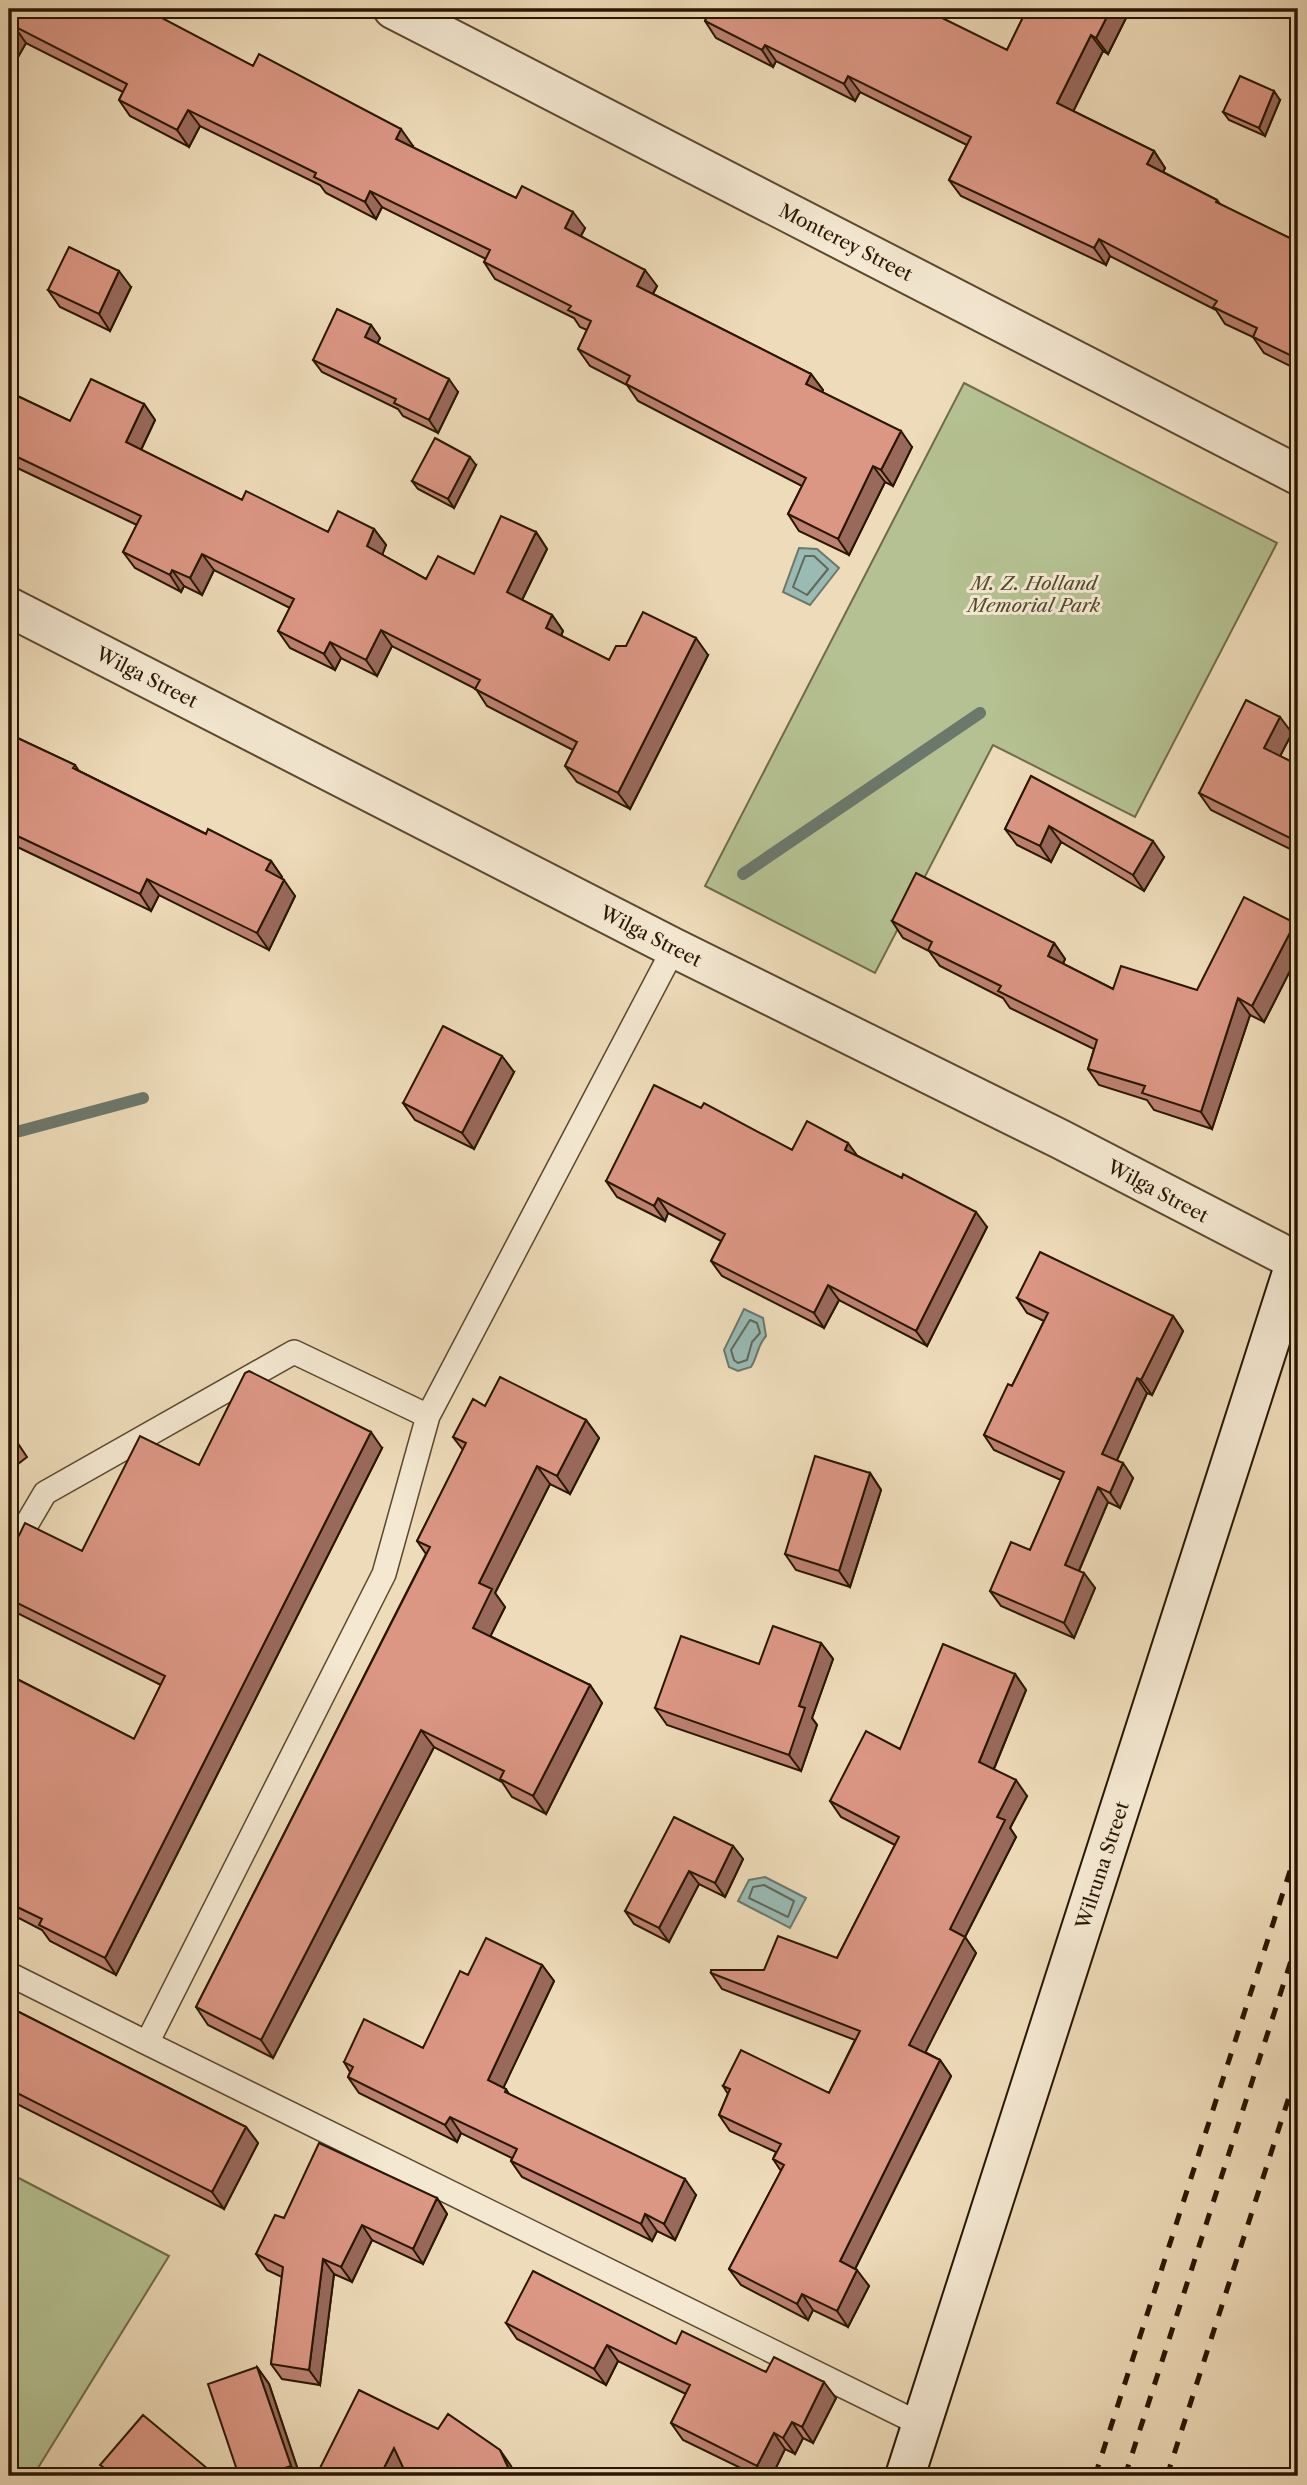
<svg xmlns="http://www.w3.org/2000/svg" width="1307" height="2485" font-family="'Libre Caslon Text',serif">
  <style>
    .green { fill: #b5c192; stroke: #6e6c49; stroke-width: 2 }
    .water { fill: #9abab4; stroke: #6c786c; stroke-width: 2 }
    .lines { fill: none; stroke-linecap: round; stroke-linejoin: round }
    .shore { stroke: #61685a; stroke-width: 2 }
    .stream { stroke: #6c786c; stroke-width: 12 }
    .lane-casing { stroke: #5a472e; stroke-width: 26 }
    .street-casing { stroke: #5a472e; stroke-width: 42 }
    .secondary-casing { stroke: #281600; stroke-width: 42 }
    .lane { stroke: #f4e8d2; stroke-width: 23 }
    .street { stroke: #f4e8d2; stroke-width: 38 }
    .secondary { stroke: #f4e8d2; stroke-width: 38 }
    .rail { stroke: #281600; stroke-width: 5; stroke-dasharray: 12 12; stroke-linecap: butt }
    .wall { fill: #bc8172; stroke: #281600; stroke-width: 2 }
    .shaded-wall { fill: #99695c; stroke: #281600; stroke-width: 2 }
    .building { fill: #db9684; stroke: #281600; stroke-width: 2 }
    .labels { text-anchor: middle; stroke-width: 6; stroke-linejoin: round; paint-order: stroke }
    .street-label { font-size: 19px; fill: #281600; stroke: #f4e8d2 }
    .park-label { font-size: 19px; font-style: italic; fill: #52492c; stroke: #f4e8d2 }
  </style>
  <rect width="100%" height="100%" fill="#eedbb9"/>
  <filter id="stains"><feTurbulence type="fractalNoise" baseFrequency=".00286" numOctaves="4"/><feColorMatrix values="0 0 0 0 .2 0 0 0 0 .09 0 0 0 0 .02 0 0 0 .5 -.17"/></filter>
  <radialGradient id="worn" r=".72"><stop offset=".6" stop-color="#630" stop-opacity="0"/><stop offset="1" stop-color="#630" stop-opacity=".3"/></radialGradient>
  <path class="green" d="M 964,383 L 1277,543 L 1135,817 L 993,745 L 875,973 L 705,886 Z
    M 9,2173 L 169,2256 L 33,2476 L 9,2476 Z"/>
  <path class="water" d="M 799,548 L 817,549 L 839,568 L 810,605 L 783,592 Z
    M 744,1309 L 763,1318 L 766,1336 C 757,1346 758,1356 751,1367 L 738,1371 L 729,1367 L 724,1350 Z
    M 765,1877 L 806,1898 L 790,1928 L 738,1901 L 749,1880 Z"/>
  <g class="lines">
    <path class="shore" d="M 805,556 L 814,556 L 828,569 L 807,595 L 793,587 Z
      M 750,1320 L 757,1323 L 760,1333 L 752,1342 L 747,1360 L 738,1363 L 734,1360 L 731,1350 Z
      M 764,1885 L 794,1901 L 788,1917 L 749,1898 L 753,1887 Z"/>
    <path class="stream" d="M 743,874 L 980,713
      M 9,1134 L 143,1098"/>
    <g class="lane-casing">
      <path id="lane" d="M 9,1554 L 45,1493 L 294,1352 L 428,1416
        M 9,1974 L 147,2043 L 384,1574 L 428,1416 L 674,948
        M 147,2043 L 922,2425"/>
    </g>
    <g class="street-casing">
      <path id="street" d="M 393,9 L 1298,475
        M 9,607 L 674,948 L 1060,1139 L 1296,1261"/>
    </g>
    <g class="secondary-casing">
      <path id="secondary" d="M 905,2476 L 1298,1254"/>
    </g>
    <use href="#lane" class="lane"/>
    <use href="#street" class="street"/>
    <use href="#secondary" class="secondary"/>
    <path class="rail" d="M 1095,2476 L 1298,1846
      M 1125,2476 L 1298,1939
      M 1167,2476 L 1298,2069"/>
  </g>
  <path class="wall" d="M 9,9 L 253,66 L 413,146 L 412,147 L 516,198 L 585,228 L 581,236 L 657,286 L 653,294 L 811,374 L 823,390 L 822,392 L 912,447 L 893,486 L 885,482 L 849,555 L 799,531 L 788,514 L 802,486 L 638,401 L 627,385 L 590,366 L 578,349 L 587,330 L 580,327 L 574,318 L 495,279 L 484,262 L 486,259 L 382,207 L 376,219 L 326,193 L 320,185 L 200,126 L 189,147 L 130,116 L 119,100 L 123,92 L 26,43 L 18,57 L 9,53 Z
    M 695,9 L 910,9 L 928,17 L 1007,50 L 1027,9 L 1129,9 L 1130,10 L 1108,54 L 1103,51 L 1073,111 L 1154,151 L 1165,168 L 1163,172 L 1217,200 L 1221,205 L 1298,242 L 1298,370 L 1264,353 L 1253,337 L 1225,324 L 1216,310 L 1110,256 L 1106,265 L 961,196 L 949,180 L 967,145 L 860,92 L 855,101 L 776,61 L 773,67 L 716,38 L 705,21 L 708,15 Z
    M 1280,100 L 1265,136 L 1229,120 L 1223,112 Z
    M 131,287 L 110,331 L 60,307 L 48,290 Z
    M 371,325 L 380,338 L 377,343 L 458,392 L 438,433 L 403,416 L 398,409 L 322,372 L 313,360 Z
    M 9,392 L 70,421 L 144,404 L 155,420 L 141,450 L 242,500 L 328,532 L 374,529 L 386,545 L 382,555 L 426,579 L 474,574 L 536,532 L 547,549 L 522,600 L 552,615 L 563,631 L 561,636 L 609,660 L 708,655 L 630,809 L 577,782 L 565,766 L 573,750 L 487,706 L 476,689 L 392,646 L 377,676 L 341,658 L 335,670 L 290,648 L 278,631 L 290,608 L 214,570 L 202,595 L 184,586 L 181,592 L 135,568 L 123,552 L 137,525 L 9,464 Z
    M 476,465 L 454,508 L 418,489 L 412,481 Z
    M 1292,733 L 1280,756 L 1298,765 L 1298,853 L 1211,810 L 1199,793 Z
    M 9,734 L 75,765 L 79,771 L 206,834 L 271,861 L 282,877 L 281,878 L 295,896 L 269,950 L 159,895 L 151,911 L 9,843 Z
    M 1031,776 L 1164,857 L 1144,891 L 1061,842 L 1051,862 L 1017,845 L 1005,829 Z
    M 892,921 L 1054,943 L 1065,959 L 1063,964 L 1113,989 L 1197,990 L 1295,923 L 1298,928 L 1298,955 L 1264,1022 L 1250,1015 L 1212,1129 L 1154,1110 L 1147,1100 L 1099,1085 L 1088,1069 L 1094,1049 L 1010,1008 L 1003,998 L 940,966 L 929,951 L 903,938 Z
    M 514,1072 L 474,1149 L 415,1120 L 403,1103 Z
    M 701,1108 L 792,1150 L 858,1156 L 987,1227 L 927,1346 L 839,1300 L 824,1328 L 722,1276 L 711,1261 L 721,1241 L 668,1213 L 665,1221 L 617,1197 L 606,1181 Z
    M 1017,1298 L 1173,1316 L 1183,1331 L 1152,1395 L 1147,1393 L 1117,1460 L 1133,1478 L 1120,1508 L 1108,1502 L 1079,1571 L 1095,1588 L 1074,1638 L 1001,1606 L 990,1591 L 1030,1550 L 1061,1480 L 994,1450 L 984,1435 L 1012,1386 L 1044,1321 L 1027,1313 Z
    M 485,1406 L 586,1420 L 599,1438 L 570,1494 L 550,1484 L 495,1593 L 505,1607 L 490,1636 L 590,1685 L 602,1703 L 546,1814 L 512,1797 L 502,1782 L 434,1747 L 273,2058 L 208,2025 L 196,2007 L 426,1554 L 417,1541 L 463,1450 L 453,1437 Z
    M 9,1430 L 27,1457 L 9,1471 Z
    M 382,1448 L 116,1975 L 50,1941 L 42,1930 L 9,1913 L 9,1675 L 134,1739 L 161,1685 L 9,1609 L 9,1556 L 82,1551 L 199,1465 Z
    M 870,1473 L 881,1490 L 850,1587 L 796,1570 L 785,1554 Z
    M 821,1643 L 833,1659 L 812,1718 L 817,1725 L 801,1771 L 667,1725 L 655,1708 L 759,1664 Z
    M 1015,1674 L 1026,1690 L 994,1769 L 1027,1796 L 1010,1828 L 1016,1837 L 965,1937 L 976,1953 L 925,2052 L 940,2060 L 951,2076 L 855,2269 L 869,2286 L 848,2327 L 813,2310 L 808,2320 L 741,2285 L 729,2269 L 781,2171 L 773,2159 L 776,2152 L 730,2131 L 719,2115 L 728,2094 L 723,2086 L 829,2093 L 855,2040 L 722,1989 L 711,1973 L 764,1970 L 837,1958 L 895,1845 L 841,1817 L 830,1801 L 900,1749 Z
    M 733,1846 L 743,1859 L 725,1897 L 699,1884 L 669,1942 L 634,1924 L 625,1911 Z
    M 542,1965 L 554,1981 L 503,2088 L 506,2089 L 509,2094 L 696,2195 L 675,2240 L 657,2231 L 652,2241 L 522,2177 L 511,2161 L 512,2158 L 461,2133 L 457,2142 L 359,2093 L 348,2077 L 350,2072 L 344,2062 L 423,2048 L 468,1975 Z
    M 9,2007 L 246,2127 L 258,2143 L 224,2209 L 9,2100 Z
    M 437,2198 L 447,2214 L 423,2264 L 372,2240 L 352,2282 L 334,2274 L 320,2385 L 282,2379 L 271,2364 L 282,2277 L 267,2270 L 256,2254 L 284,2218 Z
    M 506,2323 L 676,2344 L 766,2372 L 836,2398 L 813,2443 L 803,2438 L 795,2454 L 785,2449 L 772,2476 L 757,2476 L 683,2440 L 671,2423 L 686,2394 L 618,2361 L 606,2385 L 517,2339 Z
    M 257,2367 L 269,2384 L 300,2476 L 239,2476 Z"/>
  <path class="shaded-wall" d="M 1111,9 L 1129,9 L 1130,10 L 1108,54 L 1096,38 Z
    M 14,26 L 26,43 L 18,57 L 9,44 L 9,37 Z
    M 1091,35 L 1103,51 L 1069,120 L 1057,103 Z
    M 765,45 L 776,61 L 773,67 L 762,50 Z
    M 848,76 L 860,92 L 855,101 L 844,84 Z
    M 1274,91 L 1280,100 L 1265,136 L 1259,128 Z
    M 188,110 L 200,126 L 189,147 L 177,130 Z
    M 401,129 L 413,146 L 408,156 L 396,139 Z
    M 1154,151 L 1165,168 L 1159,180 L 1147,164 Z
    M 370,191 L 382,207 L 376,219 L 365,202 Z
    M 573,212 L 585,228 L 576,245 L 565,228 Z
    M 1099,239 L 1110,256 L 1106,265 L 1094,248 Z
    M 645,270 L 657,286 L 648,302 L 637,286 Z
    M 119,271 L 131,287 L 110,331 L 99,314 Z
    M 371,325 L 380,338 L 374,350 L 365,337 Z
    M 811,374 L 823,390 L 817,401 L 806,384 Z
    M 449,379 L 458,392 L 438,433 L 429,420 Z
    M 144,404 L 155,420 L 137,458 L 126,442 Z
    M 901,431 L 912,447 L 893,486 L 881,470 Z
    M 470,457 L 476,465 L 454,508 L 448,499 Z
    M 873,466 L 885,482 L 849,555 L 838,539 Z
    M 374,529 L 386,545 L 379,563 L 367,546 Z
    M 536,532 L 547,549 L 518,608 L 507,592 Z
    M 202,554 L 214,570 L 202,595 L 190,578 Z
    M 172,570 L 184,586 L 181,592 L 170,575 Z
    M 552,615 L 563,631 L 557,644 L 546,628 Z
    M 381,630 L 392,646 L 377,676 L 366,660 Z
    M 696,638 L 708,655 L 630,809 L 618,793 Z
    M 330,642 L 341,658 L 335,670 L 324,654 Z
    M 1280,717 L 1292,733 L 1276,764 L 1264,748 Z
    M 1049,826 L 1061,842 L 1051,862 L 1040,846 Z
    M 1153,841 L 1164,857 L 1144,891 L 1133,875 Z
    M 271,861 L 282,877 L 277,887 L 266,870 Z
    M 147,879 L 159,895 L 151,911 L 140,894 Z
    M 284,880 L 295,896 L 269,950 L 257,933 Z
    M 1295,923 L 1298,928 L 1298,955 L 1264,1022 L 1252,1006 Z
    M 1054,943 L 1065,959 L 1059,972 L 1048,956 Z
    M 1238,998 L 1250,1015 L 1212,1129 L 1201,1112 Z
    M 502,1056 L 514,1072 L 474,1149 L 462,1133 Z
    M 848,1143 L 859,1158 L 845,1150 Z
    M 658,1198 L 668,1213 L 665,1221 L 654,1206 Z
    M 976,1212 L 987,1227 L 927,1346 L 916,1331 Z
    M 828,1285 L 839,1300 L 824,1328 L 814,1313 Z
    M 1173,1316 L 1183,1331 L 1152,1395 L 1141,1380 Z
    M 1137,1378 L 1147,1393 L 1113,1469 L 1102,1454 Z
    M 586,1420 L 599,1438 L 570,1494 L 557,1476 Z
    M 371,1432 L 382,1448 L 116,1975 L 105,1958 Z
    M 1123,1463 L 1133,1478 L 1120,1508 L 1110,1493 Z
    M 537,1466 L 550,1484 L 495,1593 L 505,1607 L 486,1645 L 473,1628 L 479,1583 Z
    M 870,1473 L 881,1490 L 850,1587 L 839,1571 Z
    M 1098,1487 L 1108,1502 L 1075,1580 L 1065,1565 Z
    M 1084,1573 L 1095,1588 L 1074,1638 L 1064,1623 Z
    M 821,1643 L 833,1659 L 812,1718 L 817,1725 L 801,1771 L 789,1755 L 799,1706 Z
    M 1015,1674 L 1026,1690 L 990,1778 L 979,1762 Z
    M 590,1685 L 602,1703 L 546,1814 L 533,1796 Z
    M 421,1730 L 434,1747 L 273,2058 L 261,2040 Z
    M 1016,1780 L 1027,1796 L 1010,1828 L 1016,1837 L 965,1937 L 976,1953 L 921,2061 L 909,2045 L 950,1929 L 997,1817 Z
    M 733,1846 L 743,1859 L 725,1897 L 715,1883 Z
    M 689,1871 L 699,1884 L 669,1942 L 659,1928 Z
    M 542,1965 L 554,1981 L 499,2097 L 488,2080 Z
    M 940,2060 L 951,2076 L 851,2277 L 840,2261 Z
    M 450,2117 L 461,2133 L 457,2142 L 445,2125 Z
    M 246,2127 L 258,2143 L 224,2209 L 212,2192 Z
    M 685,2179 L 696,2195 L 675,2240 L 664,2224 Z
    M 437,2198 L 447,2214 L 423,2264 L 413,2249 Z
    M 645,2214 L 657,2231 L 652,2241 L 641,2224 Z
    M 362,2225 L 372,2240 L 352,2282 L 341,2267 Z
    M 323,2259 L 334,2274 L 320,2385 L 309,2370 Z
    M 857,2270 L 869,2286 L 848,2327 L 837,2311 Z
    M 802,2294 L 813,2310 L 808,2320 L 797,2304 Z
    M 607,2345 L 618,2361 L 606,2385 L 594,2369 Z
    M 257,2367 L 269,2384 L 300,2476 L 298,2476 L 291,2466 Z
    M 824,2382 L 836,2398 L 813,2443 L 802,2427 Z
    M 792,2422 L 803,2438 L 795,2454 L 783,2438 Z
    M 774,2433 L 785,2449 L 772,2476 L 765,2476 L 757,2466 Z
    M 394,2448 L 405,2464 L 399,2476 L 380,2476 Z
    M 500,2450 L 511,2466 L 516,2476 L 512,2476 Z"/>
  <path class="building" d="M 9,9 L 145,9 L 253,66 L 259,54 L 401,129 L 396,139 L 516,198 L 522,186 L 573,212 L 565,228 L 645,270 L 637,286 L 811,374 L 806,384 L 901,431 L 881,470 L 873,466 L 838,539 L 788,514 L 806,478 L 626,384 L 630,376 L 578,349 L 591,321 L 568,310 L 571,306 L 484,262 L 490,250 L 370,191 L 365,202 L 314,177 L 316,173 L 188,110 L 177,130 L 119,100 L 127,84 L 14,26 L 9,37 Z
    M 711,9 L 910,9 L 928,17 L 930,12 L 1007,50 L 1027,9 L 1111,9 L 1096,38 L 1091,35 L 1057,103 L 1154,151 L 1147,164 L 1217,200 L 1216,202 L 1298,242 L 1298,359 L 1253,337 L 1257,328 L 1213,307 L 1217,301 L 1099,239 L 1094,248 L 949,180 L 971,137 L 848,76 L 844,84 L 765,45 L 762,50 L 705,21 Z
    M 1240,76 L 1274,91 L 1259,128 L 1223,112 Z
    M 69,247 L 119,271 L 99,314 L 48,290 Z
    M 337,309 L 371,325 L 365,337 L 449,379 L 429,420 L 394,403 L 396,399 L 313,360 Z
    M 91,379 L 144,404 L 126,442 L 242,500 L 246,491 L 328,532 L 338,511 L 374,529 L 367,546 L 426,579 L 438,556 L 474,574 L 501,516 L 536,532 L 507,592 L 552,615 L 546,628 L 609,660 L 616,646 L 626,646 L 643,612 L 696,638 L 618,793 L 565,766 L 577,742 L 475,689 L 480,680 L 381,630 L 366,660 L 330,642 L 324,654 L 278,631 L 294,599 L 202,554 L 190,578 L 172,570 L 170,575 L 123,552 L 141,516 L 9,453 L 9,392 L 70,421 Z
    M 435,438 L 470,457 L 448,499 L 412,481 Z
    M 1246,700 L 1280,717 L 1264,748 L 1298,765 L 1298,842 L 1199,793 Z
    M 9,734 L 75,765 L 73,768 L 206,834 L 208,829 L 271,861 L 266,870 L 284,880 L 257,933 L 147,879 L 140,894 L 9,832 Z
    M 1031,776 L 1153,841 L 1133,875 L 1049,826 L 1040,846 L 1005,829 Z
    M 916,873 L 1054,943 L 1048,956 L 1113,989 L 1121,966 L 1197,990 L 1244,897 L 1295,923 L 1252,1006 L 1238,998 L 1201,1112 L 1142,1093 L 1145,1086 L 1088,1069 L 1097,1040 L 998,991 L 1001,986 L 928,950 L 932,942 L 892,921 Z
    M 443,1026 L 502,1056 L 462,1133 L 403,1103 Z
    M 654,1085 L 701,1108 L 704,1103 L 792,1150 L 807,1121 L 848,1143 L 845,1150 L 902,1178 L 903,1174 L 976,1212 L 916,1331 L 828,1285 L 814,1313 L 711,1261 L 725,1234 L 658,1198 L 654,1206 L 606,1181 Z
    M 1040,1252 L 1173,1316 L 1141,1380 L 1137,1378 L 1102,1454 L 1123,1463 L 1110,1493 L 1098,1487 L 1065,1565 L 1084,1573 L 1064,1623 L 990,1591 L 1011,1542 L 1030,1550 L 1064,1472 L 984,1435 L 1008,1384 L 1012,1386 L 1048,1313 L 1017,1298 Z
    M 249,1371 L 371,1432 L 105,1958 L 39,1925 L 42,1919 L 9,1903 L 9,1675 L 134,1739 L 165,1676 L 9,1599 L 9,1556 L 25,1523 L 82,1551 L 140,1436 L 199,1465 L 245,1373 Z
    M 500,1377 L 586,1420 L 557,1476 L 537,1466 L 479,1583 L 492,1589 L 473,1628 L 590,1685 L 533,1796 L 500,1779 L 504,1771 L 421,1730 L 261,2040 L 196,2007 L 430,1547 L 417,1541 L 466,1443 L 453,1437 L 473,1399 L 485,1406 Z
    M 9,1431 L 16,1442 L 9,1448 Z
    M 815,1456 L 870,1473 L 839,1571 L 785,1554 Z
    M 773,1626 L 821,1643 L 799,1706 L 805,1708 L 789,1755 L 655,1708 L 681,1636 L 759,1664 Z
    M 943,1644 L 1015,1674 L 979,1762 L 1016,1780 L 997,1817 L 1005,1820 L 950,1929 L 965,1937 L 909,2045 L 940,2060 L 840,2261 L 857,2270 L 837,2311 L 802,2294 L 797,2304 L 729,2269 L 784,2165 L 773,2159 L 781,2144 L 719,2115 L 730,2089 L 723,2086 L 741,2050 L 829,2093 L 860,2031 L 711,1973 L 711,1970 L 764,1970 L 778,1936 L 837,1958 L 899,1837 L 830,1801 L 866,1731 L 900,1749 Z
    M 674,1817 L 733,1846 L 715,1883 L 689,1871 L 659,1928 L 625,1911 Z
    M 486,1938 L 542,1965 L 488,2080 L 506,2089 L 505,2092 L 685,2179 L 664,2224 L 645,2214 L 641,2224 L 511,2161 L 517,2149 L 450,2117 L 445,2125 L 348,2077 L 353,2067 L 344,2062 L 364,2019 L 423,2048 L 460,1971 L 468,1975 Z
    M 9,2007 L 246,2127 L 212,2192 L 9,2089 Z
    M 319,2143 L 437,2198 L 413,2249 L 362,2225 L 341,2267 L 323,2259 L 309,2370 L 271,2364 L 283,2267 L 256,2254 L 275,2215 L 284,2218 Z
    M 533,2271 L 676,2344 L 682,2331 L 766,2372 L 774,2357 L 824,2382 L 802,2427 L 792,2422 L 783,2438 L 774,2433 L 757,2466 L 671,2423 L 690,2385 L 607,2345 L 594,2369 L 506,2323 Z
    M 257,2367 L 291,2466 L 260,2476 L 239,2476 L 208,2384 Z
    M 359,2390 L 438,2429 L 448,2414 L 500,2450 L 512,2476 L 407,2476 L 394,2448 L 380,2476 L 327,2476 L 318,2472 Z
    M 143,2415 L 214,2474 L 212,2476 L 103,2476 L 106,2469 L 100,2465 Z"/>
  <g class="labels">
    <g class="street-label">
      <text transform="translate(846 242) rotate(27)" y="7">Monterey Street</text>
      <text transform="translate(147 677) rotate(27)" y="7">Wilga Street</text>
      <text transform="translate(651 936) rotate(27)" y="7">Wilga Street</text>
      <text transform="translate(1158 1191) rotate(28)" y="7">Wilga Street</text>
      <text transform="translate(1102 1865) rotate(-72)" y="7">Wilruna Street</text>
    </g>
    <g class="park-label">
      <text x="1034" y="590">M. Z. Holland<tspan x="1034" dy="22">Memorial Park</tspan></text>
    </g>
  </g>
  <rect width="1307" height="2485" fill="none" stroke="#eedbb9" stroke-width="35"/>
  <rect x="10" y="10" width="1286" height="2464" fill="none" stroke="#281600" stroke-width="3.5"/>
  <rect x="18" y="18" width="1272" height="2450" fill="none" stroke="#281600" stroke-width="2"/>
  <rect width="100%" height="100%" filter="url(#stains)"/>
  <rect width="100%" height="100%" fill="url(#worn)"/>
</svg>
